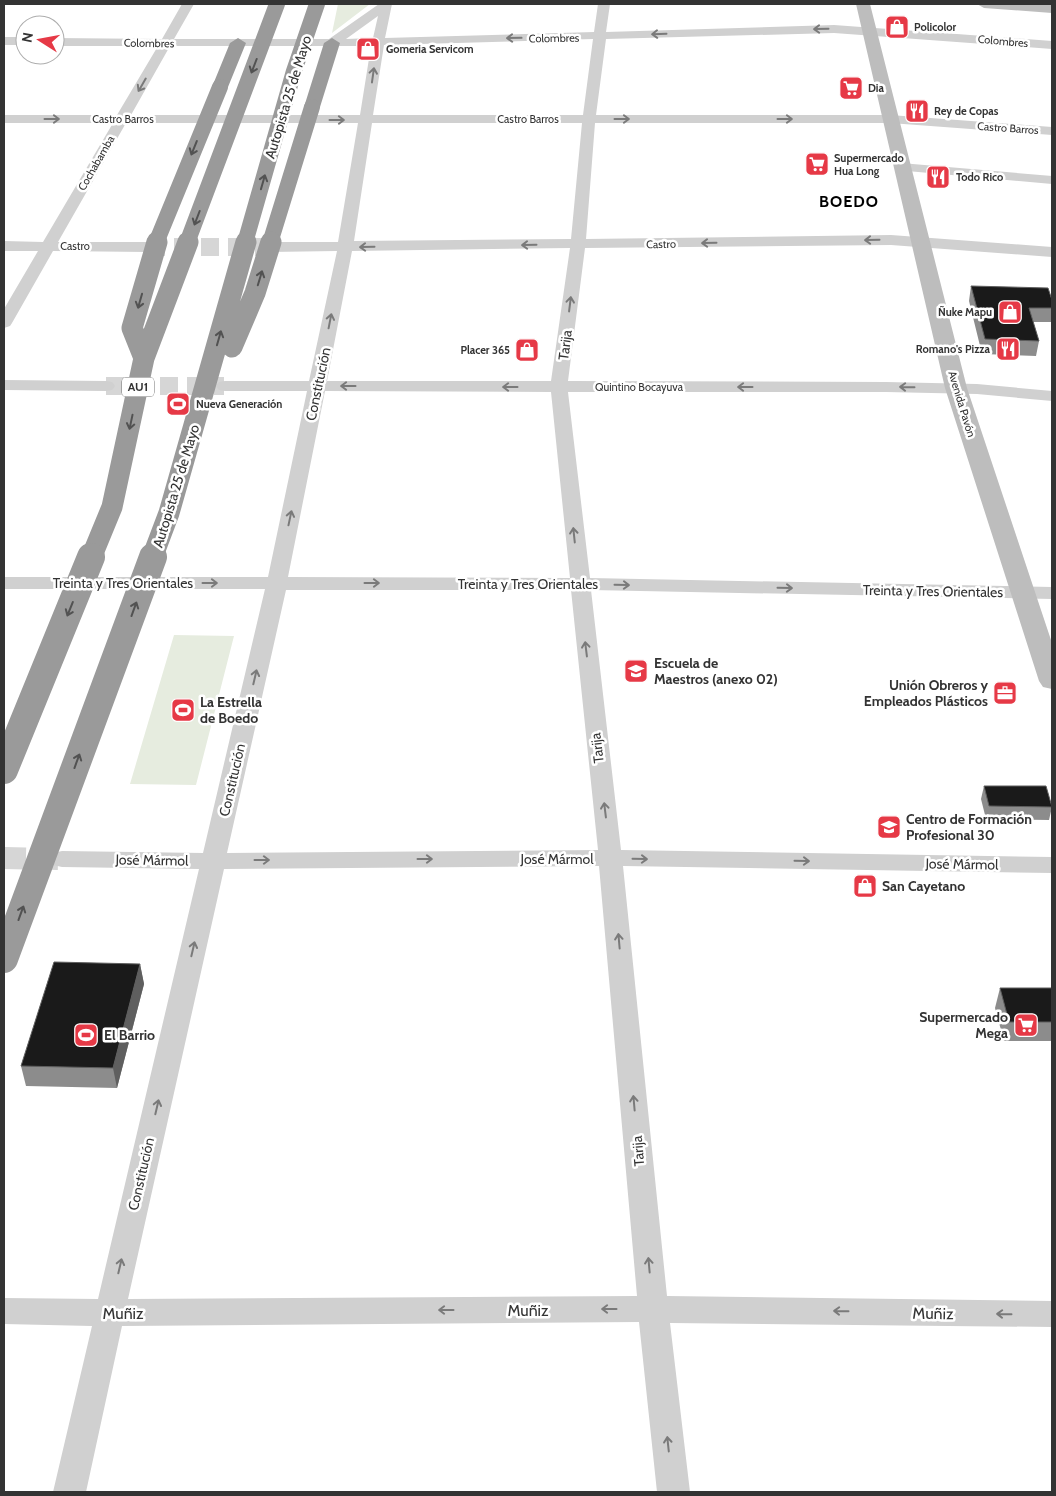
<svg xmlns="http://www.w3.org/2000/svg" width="1056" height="1496" font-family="Cabin,sans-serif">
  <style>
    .green { fill: #e6ecdf }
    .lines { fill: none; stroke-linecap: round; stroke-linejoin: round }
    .street-tunnel-far1 { stroke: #d6d6d6; stroke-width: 18; stroke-dasharray: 18 9; stroke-linecap: butt }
    .street-tunnel { stroke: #d6d6d6; stroke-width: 22; stroke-dasharray: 22 11; stroke-linecap: butt }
    .street { fill: #d0d0d0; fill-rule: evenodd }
    .secondary { fill: #bdbdbd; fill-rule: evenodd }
    .highway { fill: #9a9a9a; fill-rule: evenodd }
    .highway-bridge-far2 { stroke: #9a9a9a; stroke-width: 16 }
    .highway-bridge-far1 { stroke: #9a9a9a; stroke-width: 21 }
    .highway-bridge { stroke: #9a9a9a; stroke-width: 28 }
    .wall { fill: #8c8c8c }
    .shaded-wall { fill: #5f5f5f }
    .building { fill: #1a1a1a; stroke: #5f5f5f }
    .oneway { stroke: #7a7a7a }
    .oneway2 { stroke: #525252 }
    .labels { text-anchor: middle; stroke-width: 5; stroke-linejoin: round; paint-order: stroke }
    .far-poi-label { font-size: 11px; font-weight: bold; fill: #333; stroke: #fff; text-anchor: start }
    .far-street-label { font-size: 11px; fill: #333; stroke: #fff }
    .shield { fill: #fff; stroke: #707070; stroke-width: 1 }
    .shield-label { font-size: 12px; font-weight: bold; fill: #333 }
    .street-label { font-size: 14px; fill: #333; stroke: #fff }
    .poi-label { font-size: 14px; font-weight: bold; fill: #333; stroke: #fff; text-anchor: start }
    .far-district-label { font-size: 16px; font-weight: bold; letter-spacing: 1px; fill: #000; stroke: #fff }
    .near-street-label { font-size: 16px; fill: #333; stroke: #fff }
  </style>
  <rect width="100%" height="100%" fill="#fff"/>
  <path class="green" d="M 338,4 L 370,4 L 332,33 Z
    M 174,635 L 234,636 L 196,785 L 130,784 Z"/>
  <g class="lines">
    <path class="street-tunnel-far1" d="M 147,247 L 270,247
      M 106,386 L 224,386"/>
    <path class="street-tunnel" d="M 4,858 L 58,859"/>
    <path class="street" d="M 182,4 L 194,4 L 174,39 L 329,39 L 379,4 L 392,4 L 385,38 L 594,32 L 598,4 L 610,4 L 606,32 L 834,25 L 1052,41 L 1052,49 L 834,33 L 606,39 L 596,115 L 890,115 L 1052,127 L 1052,135 L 890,123 L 595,123 L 586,239 L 891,235 L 1052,247 L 1052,257 L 891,245 L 585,248 L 568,381 L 886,382 L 977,384 L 1052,391 L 1052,401 L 977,394 L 886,392 L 568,392 L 590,578 L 1052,587 L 1052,599 L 591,590 L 621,850 L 1052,857 L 1052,873 L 623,866 L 667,1296 L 1052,1301 L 1052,1327 L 670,1323 L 690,1492 L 657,1492 L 639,1322 L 122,1326 L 86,1492 L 53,1492 L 92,1326 L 4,1324 L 4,1298 L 98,1299 L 199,869 L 62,867 L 53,865 L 50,859 L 53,853 L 62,851 L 203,853 L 265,589 L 4,589 L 4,577 L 268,577 L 307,391 L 225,391 L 219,390 L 216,386 L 219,382 L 225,381 L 309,381 L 337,251 L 270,252 L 262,247 L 270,242 L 338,242 L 358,123 L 126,123 L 58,242 L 147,242 L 155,247 L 147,252 L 53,251 L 12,323 L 10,326 L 4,328 L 4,309 L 38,251 L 4,251 L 4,241 L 43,242 L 113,123 L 4,123 L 4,115 L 117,115 L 158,46 L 55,46 L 55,38 L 162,39 ZM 378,16 L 373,38 L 346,39 ZM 593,39 L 583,115 L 373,115 L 384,45 ZM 170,46 L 371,46 L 360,115 L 131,115 ZM 372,123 L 582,123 L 571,239 L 354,241 ZM 570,248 L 551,381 L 327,381 L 352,251 ZM 325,391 L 551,392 L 570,578 L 288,577 ZM 286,590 L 571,590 L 598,850 L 227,853 ZM 599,866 L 637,1296 L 128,1299 L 224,869 Z
      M 4,37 L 25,37 L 25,45 L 4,45 Z
      M 901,163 L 1052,176 L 1052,184 L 896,170 L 894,167 L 896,164 Z
      M 4,380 L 106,381 L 112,382 L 115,386 L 112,390 L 106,391 L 4,390 Z"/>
    <path class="secondary" d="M 856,4 L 870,4 L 967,388 L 1052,643 L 1052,689 L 1043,687 L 1039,681 L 945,388 Z
      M 977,4 L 1052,5 L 1052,13 L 984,8 Z"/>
    <path class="highway" d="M 238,38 L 246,43 L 228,87 L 220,92 L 214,90 L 212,87 L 230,43 Z
      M 332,38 L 340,43 L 320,107 L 312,112 L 306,110 L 304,107 L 324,43 Z"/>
    <path class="highway-bridge-far2" d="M 156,243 L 220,87
      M 187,243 L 277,4
      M 245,243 L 294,71 L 317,4
      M 270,243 L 312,107"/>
    <path class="highway-bridge-far1" d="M 232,347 L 255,293 L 271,242
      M 144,358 L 132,328 L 157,242
      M 91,558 L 112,507 L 144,358 L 188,242
      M 152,558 L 169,513 L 246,242"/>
    <path class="highway-bridge" d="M 4,770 L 91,557
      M 4,959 L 153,557"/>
  </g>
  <path class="wall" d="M 971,286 L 1052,300 L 1052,322 L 1033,322 L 1039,341 L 1036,356 L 982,354 L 969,301 Z
    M 984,786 L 1052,807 L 1049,820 L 986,819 L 981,799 Z
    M 140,964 L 144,984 L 117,1088 L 26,1086 L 21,1066 Z
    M 1000,988 L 1052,988 L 1052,1041 L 1004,1041 L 995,1008 Z"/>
  <path class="shaded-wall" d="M 140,964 L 144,984 L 117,1088 L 113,1068 Z"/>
  <path class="building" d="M 971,286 L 1048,288 L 1052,300 L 1052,308 L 1029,308 L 1039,341 L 985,339 Z
    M 984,786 L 1046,786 L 1052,807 L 989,806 Z
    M 54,962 L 140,964 L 113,1068 L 21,1066 Z
    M 1000,988 L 1052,988 L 1052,1022 L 1009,1022 Z"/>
  <defs><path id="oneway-shaft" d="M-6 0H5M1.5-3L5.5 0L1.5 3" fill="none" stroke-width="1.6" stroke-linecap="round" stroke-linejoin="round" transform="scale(1.25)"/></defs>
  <g class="oneway">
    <use href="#oneway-shaft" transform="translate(821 29) rotate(179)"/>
    <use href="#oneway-shaft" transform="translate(659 34) rotate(178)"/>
    <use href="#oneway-shaft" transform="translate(514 38) rotate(179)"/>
    <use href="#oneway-shaft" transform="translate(373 75) rotate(-82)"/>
    <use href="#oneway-shaft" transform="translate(142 85) rotate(120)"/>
    <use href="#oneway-shaft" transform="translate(52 119)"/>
    <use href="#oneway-shaft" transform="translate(622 119)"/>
    <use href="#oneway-shaft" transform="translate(785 119)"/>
    <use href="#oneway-shaft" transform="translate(337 120)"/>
    <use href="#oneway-shaft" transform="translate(872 240) rotate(179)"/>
    <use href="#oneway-shaft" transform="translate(709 243) rotate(179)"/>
    <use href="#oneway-shaft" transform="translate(529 245) rotate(179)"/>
    <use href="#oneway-shaft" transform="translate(367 247) rotate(179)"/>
    <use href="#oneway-shaft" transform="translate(570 304) rotate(-83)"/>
    <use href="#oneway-shaft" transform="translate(330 321) rotate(-79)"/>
    <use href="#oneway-shaft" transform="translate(348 386) rotate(-180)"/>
    <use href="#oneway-shaft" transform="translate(510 387) rotate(-180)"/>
    <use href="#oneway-shaft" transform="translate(745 387) rotate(180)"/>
    <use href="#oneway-shaft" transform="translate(907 387) rotate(-179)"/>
    <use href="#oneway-shaft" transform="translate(290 518) rotate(-78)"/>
    <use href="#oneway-shaft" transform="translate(574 535) rotate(-96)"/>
    <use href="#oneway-shaft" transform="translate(210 583)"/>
    <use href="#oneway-shaft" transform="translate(372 583)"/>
    <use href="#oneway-shaft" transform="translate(622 585) rotate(1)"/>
    <use href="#oneway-shaft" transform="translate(785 588) rotate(1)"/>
    <use href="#oneway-shaft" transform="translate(586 649) rotate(-97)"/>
    <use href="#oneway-shaft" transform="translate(255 677) rotate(-77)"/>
    <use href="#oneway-shaft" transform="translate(605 810) rotate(-97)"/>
    <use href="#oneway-shaft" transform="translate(425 859)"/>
    <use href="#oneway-shaft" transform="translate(640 859) rotate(1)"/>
    <use href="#oneway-shaft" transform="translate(262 860)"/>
    <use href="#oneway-shaft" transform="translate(802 861) rotate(1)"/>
    <use href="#oneway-shaft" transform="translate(619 941) rotate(-95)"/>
    <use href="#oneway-shaft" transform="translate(193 949) rotate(-77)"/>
    <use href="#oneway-shaft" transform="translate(634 1103) rotate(-95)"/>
    <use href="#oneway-shaft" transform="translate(157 1107) rotate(-77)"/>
    <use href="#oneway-shaft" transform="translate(649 1265) rotate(-95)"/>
    <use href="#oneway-shaft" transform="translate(120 1266) rotate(-77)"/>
    <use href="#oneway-shaft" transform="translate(609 1309) rotate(180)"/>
    <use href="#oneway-shaft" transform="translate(446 1310) rotate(180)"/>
    <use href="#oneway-shaft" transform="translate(841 1311) rotate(-179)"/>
    <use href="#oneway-shaft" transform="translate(1004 1314) rotate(-179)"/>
    <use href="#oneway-shaft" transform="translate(668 1444) rotate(-96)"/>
  </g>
  <g class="oneway2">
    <use href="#oneway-shaft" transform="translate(254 66) rotate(111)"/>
    <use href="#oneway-shaft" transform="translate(194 148) rotate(112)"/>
    <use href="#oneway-shaft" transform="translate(263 182) rotate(-74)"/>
    <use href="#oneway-shaft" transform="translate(197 218) rotate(111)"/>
    <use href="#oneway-shaft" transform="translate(260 278) rotate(-73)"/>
    <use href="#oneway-shaft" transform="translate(140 301) rotate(106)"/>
    <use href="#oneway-shaft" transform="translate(219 338) rotate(-74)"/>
    <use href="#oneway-shaft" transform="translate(131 422) rotate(102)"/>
    <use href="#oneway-shaft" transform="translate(70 609) rotate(112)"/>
    <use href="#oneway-shaft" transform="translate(134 609) rotate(-70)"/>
    <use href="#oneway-shaft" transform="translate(77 761) rotate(-70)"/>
    <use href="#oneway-shaft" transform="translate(21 913) rotate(-70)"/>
  </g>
  <defs>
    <g id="shop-square" transform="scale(1.25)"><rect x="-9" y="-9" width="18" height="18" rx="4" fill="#e63946" stroke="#fff"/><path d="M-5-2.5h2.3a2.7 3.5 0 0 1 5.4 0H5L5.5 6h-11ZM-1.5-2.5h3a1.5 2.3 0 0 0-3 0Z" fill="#fff"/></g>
    <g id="supermarket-square" transform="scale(1.25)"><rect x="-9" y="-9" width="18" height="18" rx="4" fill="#e63946" stroke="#fff"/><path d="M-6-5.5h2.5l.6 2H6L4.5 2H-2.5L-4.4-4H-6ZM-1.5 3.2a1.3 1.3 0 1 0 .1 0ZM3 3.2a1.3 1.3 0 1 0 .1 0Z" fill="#fff"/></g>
    <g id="restaurant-square" transform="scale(1.25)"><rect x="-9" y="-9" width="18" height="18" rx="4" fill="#e63946" stroke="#fff"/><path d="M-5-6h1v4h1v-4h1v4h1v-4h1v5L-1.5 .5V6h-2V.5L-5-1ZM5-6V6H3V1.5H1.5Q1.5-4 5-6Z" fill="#fff"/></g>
    <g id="stadium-square" transform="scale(1.25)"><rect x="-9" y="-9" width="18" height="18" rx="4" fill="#e63946" stroke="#fff"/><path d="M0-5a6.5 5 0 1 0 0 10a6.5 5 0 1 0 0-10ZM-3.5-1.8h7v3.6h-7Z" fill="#fff"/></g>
    <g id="university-square" transform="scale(1.25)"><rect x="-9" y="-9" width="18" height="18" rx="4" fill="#e63946" stroke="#fff"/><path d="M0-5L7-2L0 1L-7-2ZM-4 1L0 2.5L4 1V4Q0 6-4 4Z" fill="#fff"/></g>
    <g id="office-square" transform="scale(1.25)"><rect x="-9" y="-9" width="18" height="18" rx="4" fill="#e63946" stroke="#fff"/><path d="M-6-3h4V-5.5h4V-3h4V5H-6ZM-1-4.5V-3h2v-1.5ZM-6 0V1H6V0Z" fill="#fff"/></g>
    <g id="school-square" transform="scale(1.25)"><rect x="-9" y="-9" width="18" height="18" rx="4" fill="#e63946" stroke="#fff"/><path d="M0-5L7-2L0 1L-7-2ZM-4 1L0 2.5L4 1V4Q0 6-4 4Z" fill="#fff"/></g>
  </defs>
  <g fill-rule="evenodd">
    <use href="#shop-square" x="897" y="27"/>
    <use href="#shop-square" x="368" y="49"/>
    <use href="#supermarket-square" x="851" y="88"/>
    <use href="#restaurant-square" x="917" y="111"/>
    <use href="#supermarket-square" x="817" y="164"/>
    <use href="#restaurant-square" x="938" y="177"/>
    <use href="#shop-square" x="1010" y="312"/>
    <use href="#restaurant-square" x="1008" y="349"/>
    <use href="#shop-square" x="527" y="350"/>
    <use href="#stadium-square" x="178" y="404"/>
    <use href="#university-square" x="636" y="671"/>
    <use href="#office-square" x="1005" y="693"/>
    <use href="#stadium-square" x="183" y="710"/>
    <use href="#school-square" x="889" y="827"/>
    <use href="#shop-square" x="865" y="886"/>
    <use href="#supermarket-square" x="1026" y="1025"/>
    <use href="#stadium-square" x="86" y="1035"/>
  </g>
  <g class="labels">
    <g class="far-poi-label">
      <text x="914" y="31">Policolor</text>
      <text x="386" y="53">Gomeria Servicom</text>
      <text x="868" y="92">Dia</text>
      <text x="934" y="115">Rey de Copas</text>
      <text x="834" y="162">Supermercado<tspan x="834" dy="13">Hua Long</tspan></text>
      <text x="956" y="181">Todo Rico</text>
      <text x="992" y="316" text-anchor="end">Ñuke Mapu</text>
      <text x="990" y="353" text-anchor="end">Romano's Pizza</text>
      <text x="510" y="354" text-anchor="end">Placer 365</text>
      <text x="196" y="408">Nueva Generación</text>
    </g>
    <g class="far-street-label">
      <text transform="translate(554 38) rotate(-1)" y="4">Colombres</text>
      <text transform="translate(1003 41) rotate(5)" y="4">Colombres</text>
      <text transform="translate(149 43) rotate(1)" y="4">Colombres</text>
      <text x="123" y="123">Castro Barros</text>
      <text x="528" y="123">Castro Barros</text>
      <text transform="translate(1008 128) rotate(4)" y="4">Castro Barros</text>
      <text transform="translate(96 163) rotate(-60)" y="4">Cochabamba</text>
      <text transform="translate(661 244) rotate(-1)" y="4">Castro</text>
      <text x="75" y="250">Castro</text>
      <text x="639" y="391">Quintino Bocayuva</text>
      <text transform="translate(962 404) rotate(73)" y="4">Avenida Pavón</text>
    </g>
    <rect class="shield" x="122" y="377.5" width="32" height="19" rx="4"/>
    <g class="shield-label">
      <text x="138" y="391">AU1</text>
    </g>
    <g class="street-label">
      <text transform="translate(288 97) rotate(-73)" y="5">Autopista 25 de Mayo</text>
      <text transform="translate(565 345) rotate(-83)" y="5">Tarija</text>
      <text transform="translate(318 384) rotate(-78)" y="5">Constitución</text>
      <text transform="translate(176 486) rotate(-73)" y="5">Autopista 25 de Mayo</text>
      <text x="123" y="588">Treinta y Tres Orientales</text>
      <text x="528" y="589">Treinta y Tres Orientales</text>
      <text transform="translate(933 591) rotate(1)" y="5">Treinta y Tres Orientales</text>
      <text transform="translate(597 748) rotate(-97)" y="5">Tarija</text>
      <text transform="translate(232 780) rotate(-77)" y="5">Constitución</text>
      <text x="557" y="864">José Mármol</text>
      <text transform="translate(152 860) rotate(1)" y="5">José Mármol</text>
      <text transform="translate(962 864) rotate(1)" y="5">José Mármol</text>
      <text transform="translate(638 1151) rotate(-95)" y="5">Tarija</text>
      <text transform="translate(141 1174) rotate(-77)" y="5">Constitución</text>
    </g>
    <g class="poi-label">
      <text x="654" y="668">Escuela de<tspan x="654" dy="16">Maestros (anexo 02)</tspan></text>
      <text x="988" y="690" text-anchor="end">Unión Obreros y<tspan x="988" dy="16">Empleados Plásticos</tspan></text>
      <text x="200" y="707">La Estrella<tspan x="200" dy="16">de Boedo</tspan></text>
      <text x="906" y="824">Centro de Formación<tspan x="906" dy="16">Profesional 30</tspan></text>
      <text x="882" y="891">San Cayetano</text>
      <text x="1008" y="1022" text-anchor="end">Supermercado<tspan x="1008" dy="16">Mega</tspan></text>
      <text x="104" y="1040">El Barrio</text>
    </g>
    <g class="far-district-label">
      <text x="849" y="207">BOEDO</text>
    </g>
    <g class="near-street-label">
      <text x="528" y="1316">Muñiz</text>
      <text x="123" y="1319">Muñiz</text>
      <text transform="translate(933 1313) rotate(1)" y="6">Muñiz</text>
    </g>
  </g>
  <rect width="1056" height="1496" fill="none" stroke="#333333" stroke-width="10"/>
  <g transform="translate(40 40) rotate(281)"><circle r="24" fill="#ffffff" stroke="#adadad"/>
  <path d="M0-4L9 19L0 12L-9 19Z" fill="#e63946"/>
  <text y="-8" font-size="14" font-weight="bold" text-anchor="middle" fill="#333333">N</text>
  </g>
</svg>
